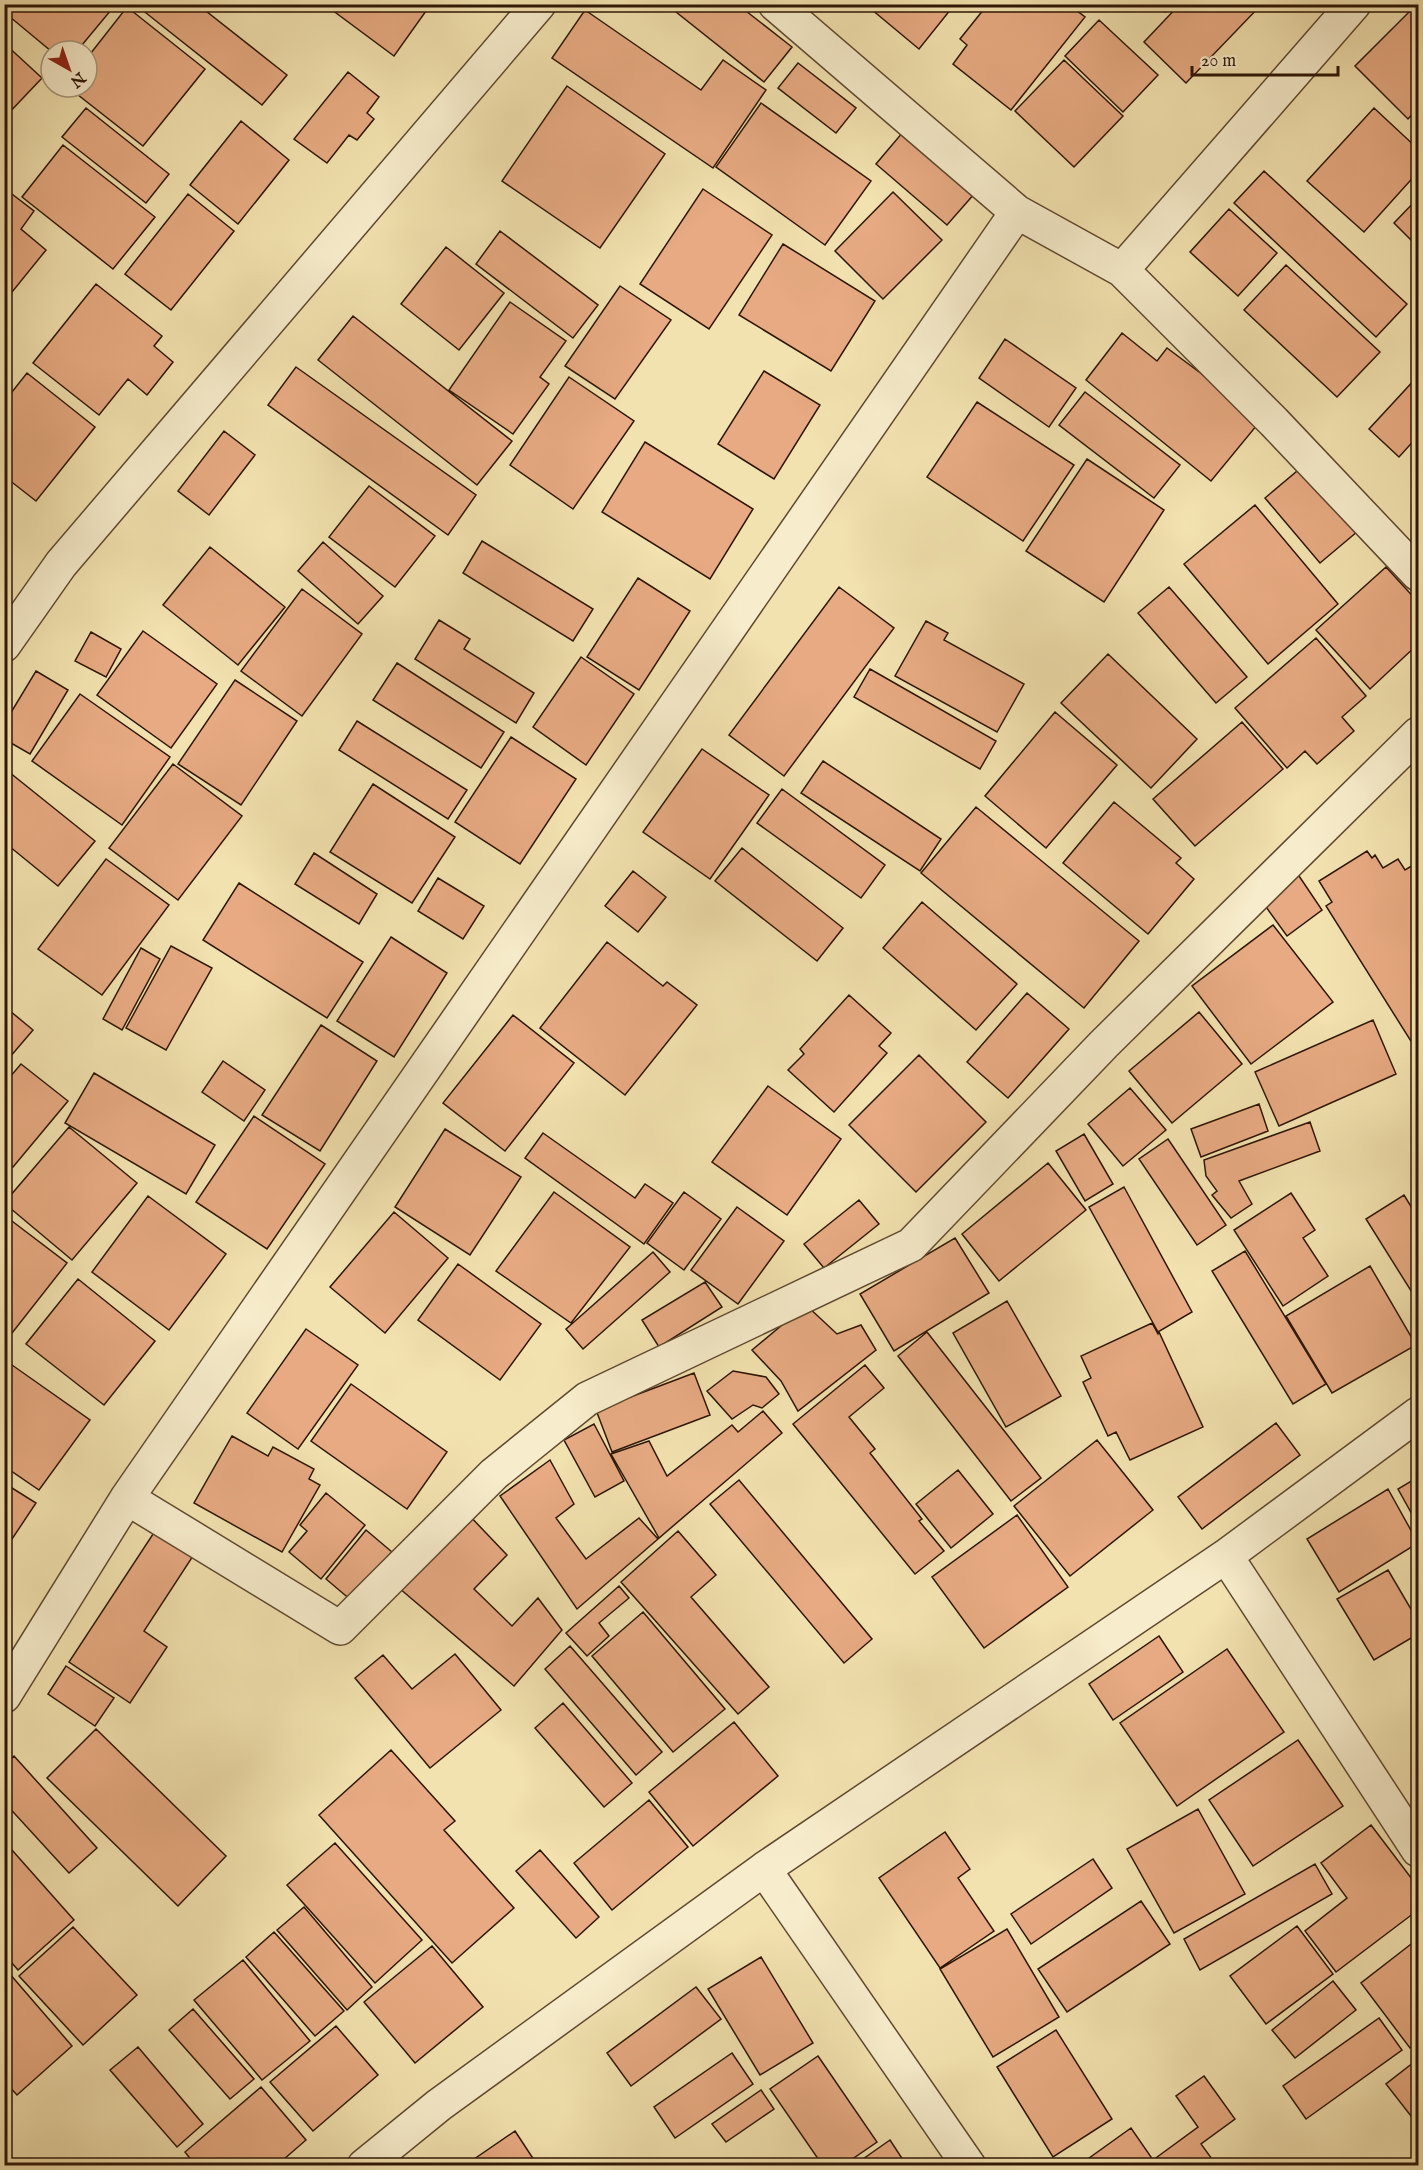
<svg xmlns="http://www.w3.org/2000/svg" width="1423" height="2170" font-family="'IM FELL English',serif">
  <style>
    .building { fill: #e7aa82; stroke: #2e1606; stroke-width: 1.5 }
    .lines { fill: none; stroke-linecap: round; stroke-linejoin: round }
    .street-casing { stroke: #5f4930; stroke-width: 36 }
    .street { stroke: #f7eccb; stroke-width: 33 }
  </style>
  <rect width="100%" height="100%" fill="#f2e2af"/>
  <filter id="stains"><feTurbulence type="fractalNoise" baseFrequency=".00333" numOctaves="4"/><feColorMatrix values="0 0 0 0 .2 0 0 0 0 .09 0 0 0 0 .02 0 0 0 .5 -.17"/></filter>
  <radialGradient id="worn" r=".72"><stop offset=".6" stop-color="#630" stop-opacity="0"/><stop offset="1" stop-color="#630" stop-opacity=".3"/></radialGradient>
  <path class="building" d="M 4,4 L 116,4 L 77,51 L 51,51 L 4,12 Z
    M 145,4 L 197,4 L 287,75 L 262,105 L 141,9 Z
    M 324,4 L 431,4 L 394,56 Z
    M 666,4 L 737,4 L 792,47 L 764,82 Z
    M 865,4 L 955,4 L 919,49 Z
    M 988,4 L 1068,4 L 1085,17 L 1011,110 L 953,64 L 967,45 L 960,39 Z
    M 1157,4 L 1173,4 L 1165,12 Z
    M 1180,4 L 1261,4 L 1261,5 L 1186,83 L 1144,42 Z
    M 127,7 L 205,69 L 143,146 L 68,87 L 87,87 L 87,58 Z
    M 585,10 L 701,90 L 723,60 L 766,90 L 713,168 L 552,58 Z
    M 1410,11 L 1418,20 L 1418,108 L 1408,119 L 1355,66 Z
    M 1099,20 L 1158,75 L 1123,112 L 1065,56 Z
    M 4,43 L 42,78 L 4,118 Z
    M 1064,60 L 1123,116 L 1074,167 L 1015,111 Z
    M 798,63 L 856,108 L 836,133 L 778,88 Z
    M 348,72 L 379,97 L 367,113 L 374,119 L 357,140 L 349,135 L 327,163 L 294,139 Z
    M 567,86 L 665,154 L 600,248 L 502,181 Z
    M 761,103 L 871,181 L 825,245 L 716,167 Z
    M 86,108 L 169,174 L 146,203 L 62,137 Z
    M 1374,108 L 1418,149 L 1418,172 L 1364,232 L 1307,181 Z
    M 241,121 L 289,160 L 238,224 L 190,185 Z
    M 903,132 L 975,193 L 947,225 L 876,164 Z
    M 63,145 L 155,217 L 113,269 L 22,197 Z
    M 1264,171 L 1407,304 L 1376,337 L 1234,203 Z
    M 4,188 L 34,211 L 21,229 L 46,250 L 4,302 Z
    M 703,189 L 772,235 L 709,329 L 640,284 Z
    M 893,192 L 942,240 L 883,299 L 835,251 Z
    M 188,194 L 234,231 L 171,310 L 125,274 Z
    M 1418,198 L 1418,247 L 1394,223 Z
    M 1229,209 L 1277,253 L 1238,296 L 1190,252 Z
    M 500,231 L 598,305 L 573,338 L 476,264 Z
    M 783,244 L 875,301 L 831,371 L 739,315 Z
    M 446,247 L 504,293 L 459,350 L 401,304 Z
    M 1286,265 L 1380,352 L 1337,397 L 1244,310 Z
    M 96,284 L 162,336 L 154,346 L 173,362 L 147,395 L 128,379 L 99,415 L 33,363 Z
    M 620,286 L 671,320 L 615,399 L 565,366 Z
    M 510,302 L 566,341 L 540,377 L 549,384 L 513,434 L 449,390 Z
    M 353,316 L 512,441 L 477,485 L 318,360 Z
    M 1122,333 L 1157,361 L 1167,348 L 1262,419 L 1211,481 L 1086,380 Z
    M 1005,339 L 1076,388 L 1049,427 L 979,378 Z
    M 296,367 L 476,495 L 448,535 L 268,405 Z
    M 764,371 L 820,405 L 774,479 L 718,444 Z
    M 27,373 L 95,427 L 36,501 L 4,476 L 4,402 Z
    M 1418,376 L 1418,436 L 1399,457 L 1369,429 Z
    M 569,377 L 634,421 L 573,509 L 510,465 Z
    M 1085,392 L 1180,465 L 1154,498 L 1059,425 Z
    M 977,402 L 1074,465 L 1023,541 L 927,477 Z
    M 224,431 L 255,455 L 209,515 L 178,491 Z
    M 645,442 L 753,509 L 710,579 L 602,512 Z
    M 1087,459 L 1164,510 L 1104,602 L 1026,551 Z
    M 1309,461 L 1364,526 L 1320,563 L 1265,498 Z
    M 369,486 L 435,536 L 395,587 L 329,537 Z
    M 1255,505 L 1338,604 L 1268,664 L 1184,564 Z
    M 482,541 L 593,609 L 573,641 L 463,573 Z
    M 323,542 L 383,596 L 358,624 L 298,571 Z
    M 210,547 L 285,607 L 238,665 L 163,605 Z
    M 1386,567 L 1418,602 L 1418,644 L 1370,689 L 1316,630 Z
    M 638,578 L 690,611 L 639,690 L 587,657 Z
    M 839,587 L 894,628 L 784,776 L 729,735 Z
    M 1169,587 L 1247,677 L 1216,703 L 1138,613 Z
    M 302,589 L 362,634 L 302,716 L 241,671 Z
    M 439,620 L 470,639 L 464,649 L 534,693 L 516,723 L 415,659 Z
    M 926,621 L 948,633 L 944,640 L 1024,684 L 997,732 L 895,676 Z
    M 143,631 L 217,684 L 171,748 L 97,695 Z
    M 91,632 L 121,649 L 106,677 L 75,661 Z
    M 1316,638 L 1366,696 L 1342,717 L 1354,731 L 1317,764 L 1305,751 L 1287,768 L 1235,708 Z
    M 1108,654 L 1197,739 L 1151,788 L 1061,703 Z
    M 581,657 L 634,694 L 586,765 L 533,727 Z
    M 397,663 L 504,732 L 481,768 L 373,700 Z
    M 870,669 L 996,741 L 980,769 L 854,697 Z
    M 36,671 L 68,690 L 30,754 L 4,739 L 4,724 Z
    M 235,680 L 297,721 L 241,805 L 178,764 Z
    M 80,694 L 170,757 L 122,825 L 32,761 Z
    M 1055,712 L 1117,765 L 1046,848 L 985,796 Z
    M 357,721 L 467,790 L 448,819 L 339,750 Z
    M 1242,722 L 1283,769 L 1195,846 L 1153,799 Z
    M 511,737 L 576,779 L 520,864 L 455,822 Z
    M 702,749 L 769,795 L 710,879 L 643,832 Z
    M 823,761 L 941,839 L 920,871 L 801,793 Z
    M 173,764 L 242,816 L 178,900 L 109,848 Z
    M 4,768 L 95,841 L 58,886 L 4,842 Z
    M 373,784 L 455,837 L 412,903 L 330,852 Z
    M 782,789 L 885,865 L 861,898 L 757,823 Z
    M 1114,802 L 1181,858 L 1176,863 L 1194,879 L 1148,934 L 1063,863 Z
    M 976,807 L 1139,941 L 1084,1008 L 921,873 Z
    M 742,848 L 843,928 L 817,961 L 715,881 Z
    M 1367,851 L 1372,858 L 1375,855 L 1383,868 L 1398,859 L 1405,870 L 1418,862 L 1418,1043 L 1414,1046 L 1326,906 L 1332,902 L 1319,881 Z
    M 314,853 L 377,894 L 359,924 L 295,884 Z
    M 106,859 L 169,905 L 102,995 L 38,949 Z
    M 633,871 L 666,897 L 638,932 L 605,906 Z
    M 1297,873 L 1322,910 L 1287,936 L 1261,900 Z
    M 438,878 L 484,906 L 463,939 L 418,911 Z
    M 239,883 L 363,962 L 327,1018 L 203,940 Z
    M 922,902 L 1017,984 L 976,1030 L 883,948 Z
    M 1273,925 L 1333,1002 L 1251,1064 L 1192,986 Z
    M 391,937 L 447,973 L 394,1057 L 337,1021 Z
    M 607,942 L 663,986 L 667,982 L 697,1005 L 625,1095 L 540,1028 Z
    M 171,946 L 212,968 L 166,1050 L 126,1028 Z
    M 141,948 L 160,959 L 122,1030 L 103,1019 Z
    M 1027,993 L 1069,1029 L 1008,1098 L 967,1062 Z
    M 849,995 L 891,1033 L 879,1046 L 887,1053 L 834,1112 L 788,1070 L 804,1054 L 800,1049 Z
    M 4,1006 L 33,1030 L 10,1057 L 4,1052 Z
    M 1199,1012 L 1242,1064 L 1172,1123 L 1129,1071 Z
    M 513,1015 L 574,1063 L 505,1151 L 443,1103 Z
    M 1373,1020 L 1396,1074 L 1279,1126 L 1255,1072 Z
    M 321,1025 L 377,1061 L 320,1151 L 262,1115 Z
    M 919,1055 L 986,1122 L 916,1192 L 849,1125 Z
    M 223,1061 L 265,1090 L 244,1121 L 202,1092 Z
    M 21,1064 L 68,1101 L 13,1167 L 4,1161 L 4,1084 Z
    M 94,1073 L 215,1145 L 186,1194 L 65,1123 Z
    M 768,1086 L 841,1139 L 787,1215 L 712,1162 Z
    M 1130,1088 L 1166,1130 L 1123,1166 L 1088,1124 Z
    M 1259,1104 L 1268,1131 L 1201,1157 L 1191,1129 Z
    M 254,1116 L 325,1164 L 267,1249 L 196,1202 Z
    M 1310,1122 L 1320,1151 L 1239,1181 L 1252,1204 L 1231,1218 L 1212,1195 L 1217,1191 L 1206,1176 L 1204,1160 Z
    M 69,1127 L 137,1183 L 72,1260 L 4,1203 Z
    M 445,1129 L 521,1177 L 470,1255 L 395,1207 Z
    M 543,1133 L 635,1198 L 645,1184 L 673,1203 L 644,1244 L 525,1158 Z
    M 1084,1134 L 1113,1184 L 1085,1201 L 1056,1151 Z
    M 1168,1139 L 1226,1225 L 1197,1245 L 1139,1159 Z
    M 1048,1163 L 1086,1210 L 999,1281 L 962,1234 Z
    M 1124,1187 L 1192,1312 L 1158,1332 L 1089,1207 Z
    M 554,1192 L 630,1247 L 571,1323 L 496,1271 Z
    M 684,1192 L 721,1219 L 684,1270 L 647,1243 Z
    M 1291,1193 L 1315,1230 L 1303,1238 L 1328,1276 L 1283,1306 L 1234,1230 Z
    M 1404,1195 L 1418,1218 L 1418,1302 L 1366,1219 Z
    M 148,1196 L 226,1254 L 169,1330 L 92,1272 Z
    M 859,1200 L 879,1224 L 824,1268 L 804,1244 Z
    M 737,1207 L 784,1241 L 738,1304 L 691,1270 Z
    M 394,1212 L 448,1258 L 385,1333 L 330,1287 Z
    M 4,1215 L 67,1263 L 5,1342 L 4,1342 Z
    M 955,1238 L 989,1293 L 894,1351 L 860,1294 Z
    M 1245,1251 L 1326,1384 L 1293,1404 L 1212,1271 Z
    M 653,1252 L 670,1272 L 583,1349 L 566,1329 Z
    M 458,1264 L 541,1324 L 500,1380 L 418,1320 Z
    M 1370,1266 L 1416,1345 L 1332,1393 L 1286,1316 Z
    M 78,1279 L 155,1341 L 104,1405 L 26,1344 Z
    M 705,1282 L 722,1307 L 659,1347 L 642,1320 Z
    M 1007,1301 L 1061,1396 L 1006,1427 L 953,1333 Z
    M 806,1305 L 837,1334 L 861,1325 L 876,1350 L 798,1411 L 781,1381 L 752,1350 Z
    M 1152,1323 L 1158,1334 L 1159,1332 L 1203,1427 L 1130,1460 L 1116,1432 L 1108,1436 L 1083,1382 L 1091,1378 L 1081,1356 Z
    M 306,1329 L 358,1365 L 298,1449 L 247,1413 Z
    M 927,1332 L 1041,1478 L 1011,1501 L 898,1356 Z
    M 12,1365 L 90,1420 L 39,1490 L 4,1466 L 4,1376 Z
    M 865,1365 L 884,1388 L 849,1417 L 875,1449 L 870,1453 L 922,1519 L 919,1521 L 944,1551 L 915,1574 L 793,1424 Z
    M 733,1371 L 766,1377 L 779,1394 L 762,1408 L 753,1405 L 732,1419 L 707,1391 Z
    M 694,1373 L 710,1415 L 612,1452 L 596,1410 Z
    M 351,1384 L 447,1452 L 407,1509 L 311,1441 Z
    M 763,1411 L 782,1433 L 659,1538 L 611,1454 L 649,1441 L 667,1476 L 732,1425 L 738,1432 Z
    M 1276,1423 L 1300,1455 L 1202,1529 L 1178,1497 Z
    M 594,1424 L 624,1481 L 595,1497 L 564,1440 Z
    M 232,1436 L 268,1456 L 273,1447 L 314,1469 L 309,1479 L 320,1485 L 282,1552 L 194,1503 Z
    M 1097,1440 L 1153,1510 L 1070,1576 L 1014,1506 Z
    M 550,1460 L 574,1504 L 556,1518 L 586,1559 L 639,1518 L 658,1539 L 577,1609 L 500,1496 Z
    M 958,1470 L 993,1514 L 951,1548 L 916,1504 Z
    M 1418,1477 L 1418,1525 L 1398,1489 Z
    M 739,1480 L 872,1639 L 844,1663 L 710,1504 Z
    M 4,1483 L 36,1503 L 4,1551 Z
    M 1388,1489 L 1418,1543 L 1339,1592 L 1307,1539 Z
    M 326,1493 L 365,1525 L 321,1579 L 289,1552 L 307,1531 L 300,1525 Z
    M 466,1512 L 507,1555 L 474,1589 L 512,1626 L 538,1598 L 562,1630 L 514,1686 L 392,1582 Z
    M 1017,1515 L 1068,1587 L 984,1648 L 932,1577 Z
    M 366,1530 L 392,1552 L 352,1601 L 326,1579 Z
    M 155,1531 L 193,1556 L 144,1631 L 167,1647 L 130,1703 L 69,1662 Z
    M 678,1531 L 716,1575 L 691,1597 L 769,1687 L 738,1714 L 621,1582 Z
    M 1388,1570 L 1418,1621 L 1418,1634 L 1374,1660 L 1337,1599 Z
    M 619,1586 L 629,1598 L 599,1623 L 609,1636 L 587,1656 L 566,1633 Z
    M 643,1612 L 725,1709 L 673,1752 L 592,1656 Z
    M 1159,1636 L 1183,1672 L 1113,1720 L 1089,1684 Z
    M 570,1646 L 662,1752 L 636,1775 L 545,1669 Z
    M 1227,1649 L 1284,1732 L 1177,1806 L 1120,1723 Z
    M 455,1654 L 501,1710 L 430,1768 L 355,1678 L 383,1655 L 412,1689 Z
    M 66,1666 L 114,1698 L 95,1726 L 48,1694 Z
    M 563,1703 L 632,1783 L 604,1807 L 535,1728 Z
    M 734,1722 L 778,1776 L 693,1846 L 649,1792 Z
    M 96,1729 L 226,1856 L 178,1906 L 47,1778 Z
    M 1298,1740 L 1343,1806 L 1253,1866 L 1209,1800 Z
    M 391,1750 L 455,1821 L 444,1830 L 514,1908 L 452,1963 L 319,1815 Z
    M 14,1756 L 97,1848 L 69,1873 L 4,1802 L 4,1765 Z
    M 649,1800 L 688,1847 L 612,1910 L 574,1863 Z
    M 1198,1809 L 1245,1894 L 1174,1933 L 1127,1849 Z
    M 1371,1825 L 1418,1887 L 1418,1910 L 1336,1972 L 1305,1931 L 1347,1898 L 1321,1863 Z
    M 945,1832 L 970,1869 L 958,1878 L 994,1931 L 940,1968 L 879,1878 Z
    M 4,1841 L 74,1920 L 18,1970 L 4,1954 Z
    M 335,1843 L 422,1940 L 375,1983 L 287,1885 Z
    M 540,1850 L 599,1917 L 576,1938 L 516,1871 Z
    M 1093,1859 L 1112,1888 L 1031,1944 L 1011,1914 Z
    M 1315,1864 L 1332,1894 L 1200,1970 L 1184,1939 Z
    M 1141,1901 L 1170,1944 L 1067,2012 L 1038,1969 Z
    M 304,1907 L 372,1987 L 347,2010 L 277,1930 Z
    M 1297,1926 L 1333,1974 L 1266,2024 L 1230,1976 Z
    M 73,1927 L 137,1995 L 83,2045 L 19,1976 Z
    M 1007,1929 L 1059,2017 L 993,2057 L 940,1969 Z
    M 274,1932 L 344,2011 L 315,2036 L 246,1957 Z
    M 1415,1941 L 1418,1946 L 1418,2041 L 1410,2048 L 1361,1983 Z
    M 432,1946 L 483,2007 L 415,2063 L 364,2002 Z
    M 761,1957 L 813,2043 L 760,2075 L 708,1989 Z
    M 243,1960 L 310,2041 L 262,2080 L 194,2000 Z
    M 9,1973 L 72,2046 L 17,2095 L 4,2081 L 4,1977 Z
    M 1333,1981 L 1356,2010 L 1295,2058 L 1272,2030 Z
    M 696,1987 L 721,2019 L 631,2086 L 607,2053 Z
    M 193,2009 L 254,2079 L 230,2099 L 169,2030 Z
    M 1379,2018 L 1402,2050 L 1306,2119 L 1283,2086 Z
    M 336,2026 L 378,2075 L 313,2131 L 270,2082 Z
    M 1056,2030 L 1112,2119 L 1053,2157 L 997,2067 Z
    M 138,2047 L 203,2124 L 177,2147 L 110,2070 Z
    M 732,2053 L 753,2084 L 675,2138 L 654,2107 Z
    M 818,2056 L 877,2142 L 842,2166 L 823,2166 L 770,2089 Z
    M 1418,2059 L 1418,2125 L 1386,2084 Z
    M 1204,2076 L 1235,2119 L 1201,2144 L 1217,2166 L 1078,2166 L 1131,2128 L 1153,2160 L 1198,2127 L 1176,2096 Z
    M 261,2087 L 306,2140 L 276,2166 L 196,2166 L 185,2152 Z
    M 761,2090 L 774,2109 L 726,2142 L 712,2124 Z
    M 515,2131 L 538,2166 L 464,2166 Z
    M 890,2140 L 907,2166 L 853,2166 Z"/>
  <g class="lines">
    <g class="street-casing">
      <path id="street" d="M 775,4 L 1017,212 L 1122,270 L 1274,422 L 1418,574
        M 1122,270 L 1354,4
        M 4,645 L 61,564 L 539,4
        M 127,1498 L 340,1628 L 494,1474 L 587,1399 L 911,1245 L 1104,1044 L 1418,734
        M 1226,1556 L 1418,1850
        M 4,1696 L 127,1498 L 1017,212
        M 764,1869 L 969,2166
        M 364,2166 L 439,2105 L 764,1869 L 1226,1556 L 1418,1414"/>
    </g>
    <use href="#street" class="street"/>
  </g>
  <rect width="1423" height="2170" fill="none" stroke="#f2e2af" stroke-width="24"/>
  <rect x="6" y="6" width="1411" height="2158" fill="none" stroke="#2e1606" stroke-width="3"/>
  <rect x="12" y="12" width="1399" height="2146" fill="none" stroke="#2e1606" stroke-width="1.5"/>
  <g transform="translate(69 69) rotate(140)"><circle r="28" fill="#f7eccb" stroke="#a7967c" stroke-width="1.5"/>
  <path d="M0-4.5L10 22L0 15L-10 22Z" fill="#8f2418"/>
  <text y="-9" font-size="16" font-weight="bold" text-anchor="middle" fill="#2e1606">N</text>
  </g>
  <path d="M1192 66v9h146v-9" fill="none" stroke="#2e1606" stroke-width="3"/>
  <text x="1201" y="66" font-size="18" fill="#2e1606" stroke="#f7eccb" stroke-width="4.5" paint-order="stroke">20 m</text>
  <rect width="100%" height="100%" filter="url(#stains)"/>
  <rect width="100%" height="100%" fill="url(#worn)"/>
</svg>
